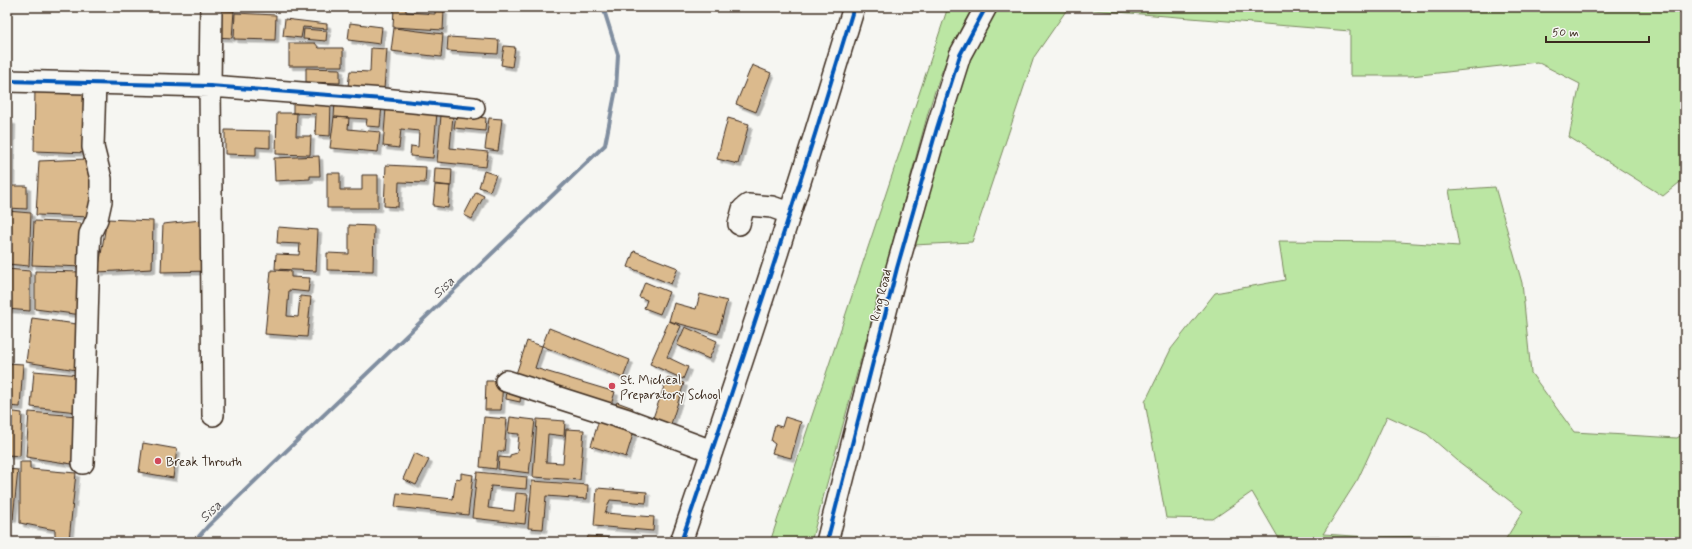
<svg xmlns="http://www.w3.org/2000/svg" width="1692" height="549" font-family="Mynerve,sans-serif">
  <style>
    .green { fill: #bbe6a3; stroke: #7b8860 }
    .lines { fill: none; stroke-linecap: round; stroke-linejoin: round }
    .stream { stroke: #808ea0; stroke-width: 4 }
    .building { fill: #dbba8d; stroke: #3b2a1e; filter: url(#shadow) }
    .minor-casing { stroke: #3b2a1e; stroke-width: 24 }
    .minor { stroke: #f6f6f2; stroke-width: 21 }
    .cycleway-casing { stroke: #f6f6f2; stroke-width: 6 }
    .cycleway { stroke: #0057b8; stroke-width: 4 }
    .poi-dot { fill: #d1495b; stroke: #f6f6f2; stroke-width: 1.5 }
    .labels { text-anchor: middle; stroke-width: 3; stroke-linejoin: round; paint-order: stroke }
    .street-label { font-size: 13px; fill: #3b2a1e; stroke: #f6f6f2 }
    .poi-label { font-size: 13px; fill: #3b2a1e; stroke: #f6f6f2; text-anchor: start }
    .water-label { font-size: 14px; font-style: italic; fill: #585454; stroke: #f6f6f2 }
  </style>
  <defs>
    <filter id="shadow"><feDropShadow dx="3.5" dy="3.5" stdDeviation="0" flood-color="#0004"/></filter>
  </defs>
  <rect width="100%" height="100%" fill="#f6f6f2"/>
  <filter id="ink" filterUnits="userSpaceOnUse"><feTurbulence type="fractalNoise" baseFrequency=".025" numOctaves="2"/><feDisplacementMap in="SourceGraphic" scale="8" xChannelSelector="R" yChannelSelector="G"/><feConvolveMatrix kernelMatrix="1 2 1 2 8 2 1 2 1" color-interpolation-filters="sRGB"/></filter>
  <g filter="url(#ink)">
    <path class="green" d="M 948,7 L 973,7 C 952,43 940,73 928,113 L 811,542 L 770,542 Z
      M 992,7 L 1685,7 L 1685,178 L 1663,196 L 1569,137 L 1580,84 L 1537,62 L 1411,76 L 1350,76 L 1350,31 L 1068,8 L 1034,57 L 972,242 L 914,245 L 959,74 Z
      M 1495,187 L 1522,283 L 1531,373 L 1574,432 L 1677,438 L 1685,433 L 1685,542 L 1504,542 L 1523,511 L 1458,461 L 1427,434 L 1387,416 L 1358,479 L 1323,534 L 1368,537 L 1439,536 L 1456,542 L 1281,542 L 1252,492 L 1213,519 L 1166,518 L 1145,402 L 1171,349 L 1215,293 L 1285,280 L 1279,241 L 1399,242 L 1459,246 L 1449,190 Z"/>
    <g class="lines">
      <path class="stream" d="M 194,542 L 208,526 L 605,145 L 616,89 L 618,55 L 603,7"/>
    </g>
    <path class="building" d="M 394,8 L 406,9 L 406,12 L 435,14 L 435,10 L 444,11 L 443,30 L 393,27 Z
      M 217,10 L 234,11 L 232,38 L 215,37 Z
      M 235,13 L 276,15 L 275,40 L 234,39 Z
      M 285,19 L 327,24 L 327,29 L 303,27 L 301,38 L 283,36 Z
      M 350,23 L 382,27 L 380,44 L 348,40 Z
      M 394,28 L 443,34 L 441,57 L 391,51 Z
      M 304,29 L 327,31 L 326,41 L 303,39 Z
      M 448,37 L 499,40 L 498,54 L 447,51 Z
      M 289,43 L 315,43 L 319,48 L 343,48 L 343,66 L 289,66 Z
      M 504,46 L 515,47 L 512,67 L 501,65 Z
      M 371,48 L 387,49 L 384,89 L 348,86 L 350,71 L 370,72 Z
      M 752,65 L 771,73 L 756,112 L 736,104 Z
      M 306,68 L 340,69 L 340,83 L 306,82 Z
      M 35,87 L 86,89 L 88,153 L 34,151 Z
      M 293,100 L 331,101 L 330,136 L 315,135 L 316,114 L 293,113 Z
      M 335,102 L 382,105 L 380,127 L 366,126 L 367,119 L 334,117 Z
      M 386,108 L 437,113 L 433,158 L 410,156 L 411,146 L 418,147 L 419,131 L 401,129 L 399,148 L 383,146 Z
      M 277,113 L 297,113 L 296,136 L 311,136 L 310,155 L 276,154 Z
      M 441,115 L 453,116 L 450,148 L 488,152 L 486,167 L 437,162 Z
      M 456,115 L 486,118 L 485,131 L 454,128 Z
      M 334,117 L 349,118 L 348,129 L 380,132 L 378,152 L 330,148 Z
      M 489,118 L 502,119 L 498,151 L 485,149 Z
      M 728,118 L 749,124 L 738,164 L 717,159 Z
      M 7,121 L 12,121 L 11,181 L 7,181 Z
      M 225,130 L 270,131 L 270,148 L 256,147 L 256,155 L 225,154 Z
      M 319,156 L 320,176 L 310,176 L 310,179 L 275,181 L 274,158 Z
      M 86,159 L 87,169 L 94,168 L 92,217 L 36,215 L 39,161 Z
      M 386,165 L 426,167 L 425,183 L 399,182 L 398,207 L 384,206 Z
      M 435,168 L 452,169 L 451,186 L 434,184 Z
      M 484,171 L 496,175 L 490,191 L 479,187 Z
      M 327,173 L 340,173 L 340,190 L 362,190 L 362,175 L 378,175 L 378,208 L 327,208 Z
      M 435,185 L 450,186 L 448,208 L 433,206 Z
      M 7,186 L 27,186 L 27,209 L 7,208 Z
      M 476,192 L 484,196 L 472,219 L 464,215 Z
      M 7,211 L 31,213 L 29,266 L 7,264 Z
      M 107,219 L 153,221 L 152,269 L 98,272 Z
      M 211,219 L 212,271 L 161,272 L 163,224 Z
      M 34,221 L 81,223 L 83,267 L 32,265 Z
      M 349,225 L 374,226 L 373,271 L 327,270 L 327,253 L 349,254 Z
      M 278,227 L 318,230 L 316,271 L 275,269 L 276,254 L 299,255 L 300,244 L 277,243 Z
      M 634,251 L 678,268 L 671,284 L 628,267 Z
      M 7,269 L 30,271 L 30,311 L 7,309 Z
      M 271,270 L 291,271 L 291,277 L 310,278 L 308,292 L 289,290 L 287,316 L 298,317 L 300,296 L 311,297 L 307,337 L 265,334 Z
      M 35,271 L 85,272 L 82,315 L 35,309 Z
      M 645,282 L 669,292 L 660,314 L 644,308 L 647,300 L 639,297 Z
      M 700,294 L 727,301 L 718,334 L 669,321 L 674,303 L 696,309 Z
      M 32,318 L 84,325 L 83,371 L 26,362 Z
      M 669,321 L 681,326 L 667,357 L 688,367 L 683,379 L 650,364 Z
      M 685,327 L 717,341 L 709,359 L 677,345 Z
      M 549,328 L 630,360 L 623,378 L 542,346 Z
      M 527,341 L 542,346 L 535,368 L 615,392 L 610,408 L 515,377 Z
      M 7,363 L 23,364 L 20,407 L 7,406 Z
      M 34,371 L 80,375 L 77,412 L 31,407 Z
      M 667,378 L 684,383 L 671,424 L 653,418 Z
      M 486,381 L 503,381 L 501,410 L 485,410 Z
      M 507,390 L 521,393 L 520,402 L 506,399 Z
      M 617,402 L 633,408 L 630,415 L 614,408 Z
      M 7,411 L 22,413 L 20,456 L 7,455 Z
      M 29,412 L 78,416 L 72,464 L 26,457 Z
      M 484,417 L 507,419 L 504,451 L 498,451 L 496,469 L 480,467 Z
      M 510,417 L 535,420 L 529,473 L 498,469 L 499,457 L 510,458 L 510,455 L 517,453 L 519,434 L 508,433 Z
      M 785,417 L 801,422 L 791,458 L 772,453 L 775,444 L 771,441 L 775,425 L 782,427 Z
      M 537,419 L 565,421 L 564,436 L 548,434 L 546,462 L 563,463 L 566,429 L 584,430 L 580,480 L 533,477 Z
      M 599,420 L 634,431 L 626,457 L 591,446 Z
      M 143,443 L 177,449 L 173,478 L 139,472 Z
      M 414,453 L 429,460 L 416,485 L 403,479 Z
      M 20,462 L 30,462 L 30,469 L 76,473 L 69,540 L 55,538 L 55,530 L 20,523 Z
      M 7,469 L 18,470 L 13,519 L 7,518 Z
      M 477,472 L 527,477 L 526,489 L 491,486 L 488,508 L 514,511 L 516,493 L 528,494 L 525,524 L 472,518 Z
      M 461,473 L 473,475 L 468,515 L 395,507 L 397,493 L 453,499 L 456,478 L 461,479 Z
      M 532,481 L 588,485 L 587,499 L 546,496 L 543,529 L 528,528 Z
      M 597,488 L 647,492 L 646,503 L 610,500 L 605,513 L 654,517 L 653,531 L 594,526 Z
      M 588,536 L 626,539 L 625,542 L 587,542 Z"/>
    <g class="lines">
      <g class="minor-casing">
        <path id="minor" d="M 211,7 L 210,86 L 213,415
          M 7,81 L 210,86 L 383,99 L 474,108
          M 739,224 L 743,209 L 748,205 L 772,207 L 789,213
          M 506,381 L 628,420 L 712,451
          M 83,463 L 89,249 L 90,234 L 97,219 L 101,201 L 101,179 L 93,147 L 95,83
          M 681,542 C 742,365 800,186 854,7
          M 827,542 L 897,268 L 937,128 L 960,55 L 986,7"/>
      </g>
      <use href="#minor" class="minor"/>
      <g class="cycleway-casing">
        <path id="cycleway" d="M 7,81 L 210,86 L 383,99 L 474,108
          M 681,542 C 742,365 800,186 854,7
          M 827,542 L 897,268 L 937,128 L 960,55 L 986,7"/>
      </g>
      <use href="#cycleway" class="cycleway"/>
    </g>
  </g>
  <g class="poi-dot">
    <circle cx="612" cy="386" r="4"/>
    <circle cx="158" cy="461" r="4"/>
  </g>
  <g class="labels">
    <g class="street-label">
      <text transform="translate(880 295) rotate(-76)" y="5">Ring Road</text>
    </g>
    <g class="poi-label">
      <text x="620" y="384">St. Micheal<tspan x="620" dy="15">Preparatory School</tspan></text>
      <text x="166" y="466">Break Throuth</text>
    </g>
    <g class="water-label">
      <text transform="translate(443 287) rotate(-44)" y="5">Sisa</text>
      <text transform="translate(210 511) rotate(-44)" y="5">Sisa</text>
    </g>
  </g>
  <rect width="1692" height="549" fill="none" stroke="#f6f6f2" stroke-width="24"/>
  <rect x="12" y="12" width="1668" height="525" fill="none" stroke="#3b2a1e" stroke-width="1.5" filter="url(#ink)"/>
  <path d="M1546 36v6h103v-6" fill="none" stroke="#3b2a1e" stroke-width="2"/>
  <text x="1552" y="36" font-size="12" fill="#3b2a1e" stroke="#f6f6f2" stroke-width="3" paint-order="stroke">50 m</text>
</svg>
